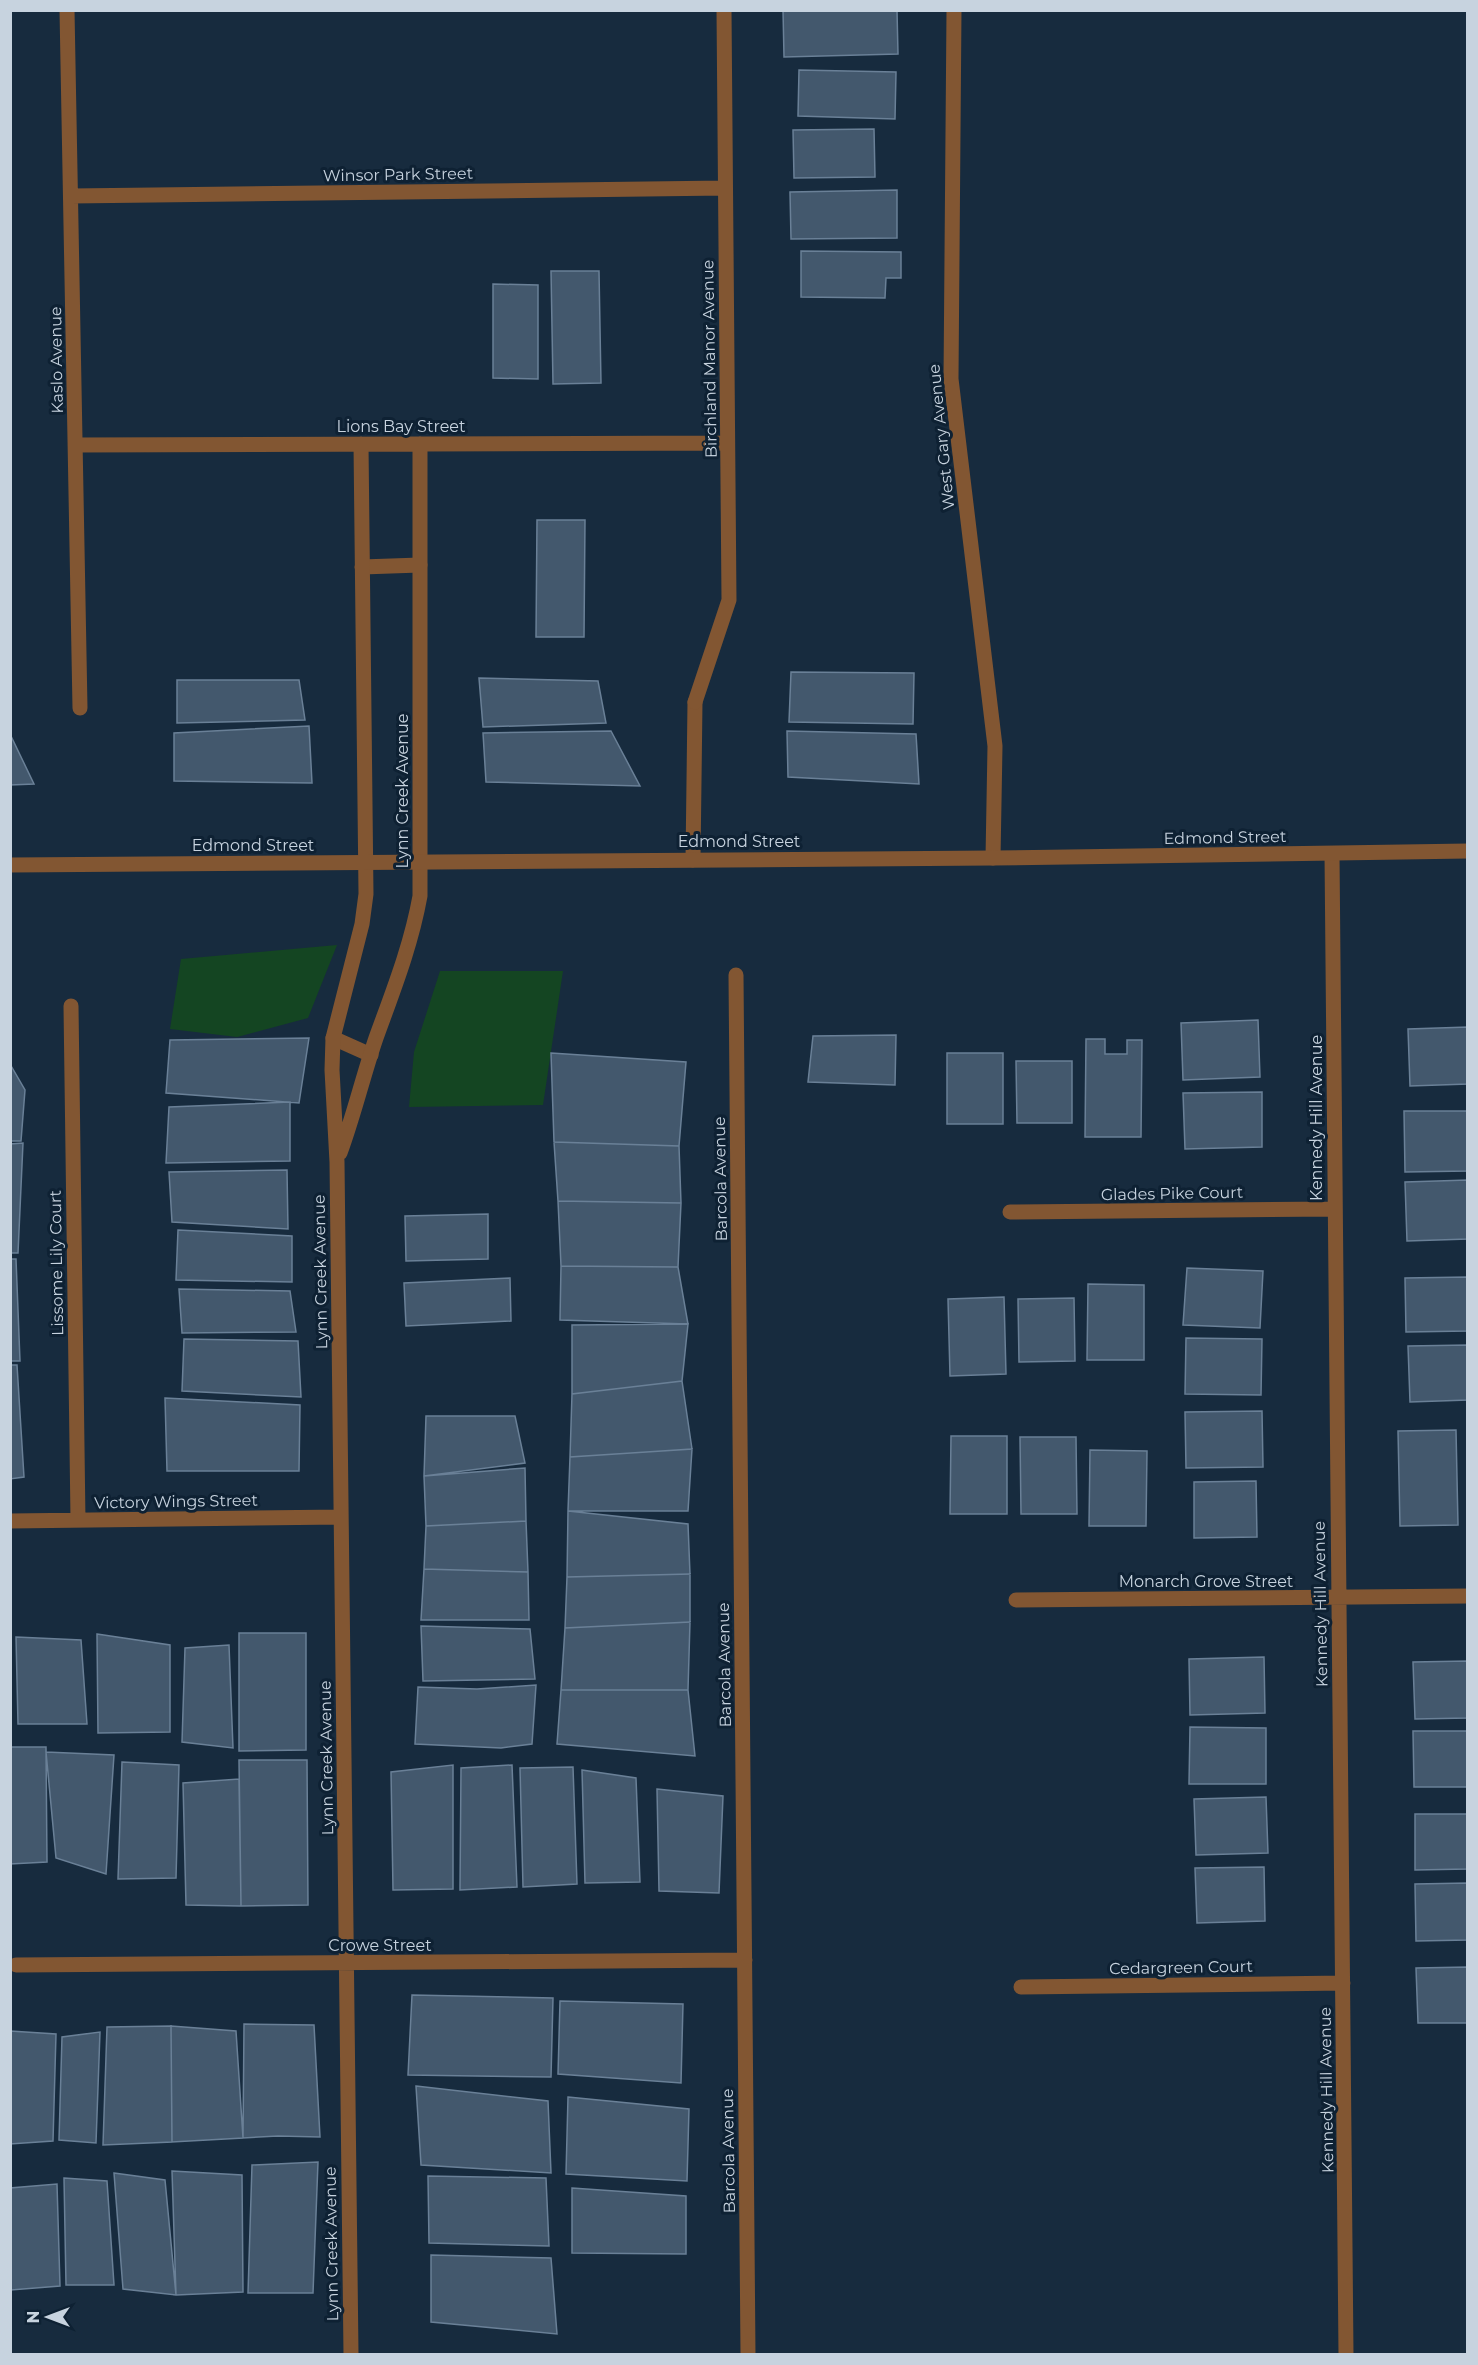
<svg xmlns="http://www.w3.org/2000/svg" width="1478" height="2365" font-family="Montserrat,sans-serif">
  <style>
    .green { fill: #144522 }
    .building { fill: #43586d; stroke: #6a8097; stroke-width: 1.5 }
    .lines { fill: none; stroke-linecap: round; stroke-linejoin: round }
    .service { stroke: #825632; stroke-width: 15 }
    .minor { stroke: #825632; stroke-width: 15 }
    .tertiary { stroke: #825632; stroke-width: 15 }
    .labels { text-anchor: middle; stroke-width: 6; stroke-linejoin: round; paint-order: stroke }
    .street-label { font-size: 16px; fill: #c7d3df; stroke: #0e2133 }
  </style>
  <rect width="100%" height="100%" fill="#172b3e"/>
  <path class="green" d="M 337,945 L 308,1018 L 237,1037 L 170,1029 L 181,959 Z
    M 440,971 L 563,971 L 543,1105 L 409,1107 L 414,1052 Z"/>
  <path class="building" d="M 783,10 L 897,10 L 898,54 L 784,57 Z
    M 799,70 L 896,72 L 895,119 L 798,116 Z
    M 874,129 L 875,177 L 794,178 L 793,130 Z
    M 897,190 L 897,238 L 791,239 L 790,192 Z
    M 801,251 L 901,252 L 901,278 L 886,278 L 885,298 L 801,297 Z
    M 551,271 L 599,271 L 601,383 L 553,384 Z
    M 493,284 L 538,285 L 538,379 L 493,378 Z
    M 537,520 L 585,520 L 584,637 L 536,637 Z
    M 791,672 L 914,673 L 913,724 L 789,722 Z
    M 479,678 L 598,681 L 606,723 L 483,727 Z
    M 177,680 L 299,680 L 305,720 L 177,723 Z
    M 309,726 L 312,783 L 174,781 L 174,733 Z
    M 611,731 L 640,786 L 486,782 L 483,733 Z
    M 787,731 L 916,734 L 919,784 L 788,777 Z
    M 10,734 L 34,784 L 10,785 Z
    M 1258,1020 L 1260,1077 L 1183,1080 L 1181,1023 Z
    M 1468,1027 L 1468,1084 L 1410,1086 L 1408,1029 Z
    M 896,1035 L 895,1085 L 808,1082 L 813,1036 Z
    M 309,1038 L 299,1103 L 166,1093 L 170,1040 Z
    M 1086,1039 L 1105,1039 L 1105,1054 L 1127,1054 L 1127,1040 L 1142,1040 L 1141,1137 L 1085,1137 Z
    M 551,1053 L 686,1062 L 679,1146 L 554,1142 Z
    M 947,1053 L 1003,1053 L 1003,1124 L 947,1124 Z
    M 1016,1061 L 1072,1061 L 1072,1123 L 1017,1123 Z
    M 10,1064 L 25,1090 L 21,1141 L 10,1141 Z
    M 1262,1092 L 1262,1147 L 1185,1149 L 1183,1093 Z
    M 290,1102 L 290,1161 L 166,1163 L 169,1107 Z
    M 1404,1111 L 1468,1111 L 1468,1171 L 1405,1172 Z
    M 554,1142 L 679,1146 L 681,1203 L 558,1201 Z
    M 23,1143 L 18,1253 L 10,1253 L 10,1144 Z
    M 287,1170 L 288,1229 L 172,1222 L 169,1172 Z
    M 1468,1180 L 1468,1239 L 1407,1241 L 1405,1182 Z
    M 558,1201 L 681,1203 L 678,1267 L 561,1266 Z
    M 488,1214 L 488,1259 L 406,1261 L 405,1216 Z
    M 178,1230 L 292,1236 L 292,1282 L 176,1280 Z
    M 10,1259 L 16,1259 L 20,1361 L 10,1361 Z
    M 561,1266 L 678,1267 L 688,1324 L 560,1320 Z
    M 1187,1268 L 1263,1271 L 1260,1328 L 1183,1325 Z
    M 1468,1277 L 1468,1331 L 1406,1332 L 1405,1278 Z
    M 510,1278 L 511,1321 L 406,1326 L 404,1283 Z
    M 1088,1284 L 1144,1285 L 1144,1360 L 1087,1360 Z
    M 179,1289 L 290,1291 L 296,1332 L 182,1333 Z
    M 1004,1297 L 1006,1374 L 950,1376 L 948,1299 Z
    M 1074,1298 L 1075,1361 L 1019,1362 L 1018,1299 Z
    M 688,1324 L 682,1381 L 572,1394 L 572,1325 Z
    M 1186,1338 L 1262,1339 L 1261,1395 L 1185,1394 Z
    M 184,1339 L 298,1341 L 301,1397 L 182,1391 Z
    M 1468,1345 L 1468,1400 L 1410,1402 L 1408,1346 Z
    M 10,1365 L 17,1365 L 24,1477 L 10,1479 Z
    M 682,1381 L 692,1449 L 570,1457 L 572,1394 Z
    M 165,1398 L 300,1405 L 299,1471 L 167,1471 Z
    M 1262,1411 L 1263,1467 L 1186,1468 L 1185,1412 Z
    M 426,1416 L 515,1416 L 525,1463 L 424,1476 Z
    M 1456,1430 L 1458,1525 L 1400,1526 L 1398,1431 Z
    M 951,1436 L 1007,1436 L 1007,1514 L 950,1514 Z
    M 1020,1437 L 1076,1437 L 1077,1514 L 1021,1514 Z
    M 692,1449 L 688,1511 L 568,1511 L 570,1457 Z
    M 1090,1450 L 1147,1451 L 1146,1526 L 1089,1526 Z
    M 525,1468 L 526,1521 L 426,1526 L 424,1476 Z
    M 1256,1481 L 1257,1537 L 1194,1538 L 1194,1482 Z
    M 568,1511 L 688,1524 L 690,1574 L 567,1577 Z
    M 526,1521 L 528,1572 L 424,1569 L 426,1526 Z
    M 424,1569 L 528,1572 L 529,1620 L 421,1620 Z
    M 690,1574 L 690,1622 L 565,1628 L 567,1577 Z
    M 690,1622 L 688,1690 L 561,1690 L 565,1628 Z
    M 421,1626 L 530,1629 L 535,1679 L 423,1681 Z
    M 239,1633 L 306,1633 L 306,1750 L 239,1751 Z
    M 97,1634 L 170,1645 L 170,1732 L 98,1733 Z
    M 16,1637 L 81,1640 L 87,1724 L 18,1724 Z
    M 229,1645 L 233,1748 L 182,1742 L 185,1648 Z
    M 1264,1657 L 1265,1713 L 1190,1715 L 1189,1659 Z
    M 1468,1661 L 1468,1718 L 1415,1719 L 1413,1662 Z
    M 536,1685 L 532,1744 L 501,1748 L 415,1744 L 418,1687 L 477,1689 Z
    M 561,1690 L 688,1690 L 695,1756 L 557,1744 Z
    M 1190,1727 L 1266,1728 L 1266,1784 L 1189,1784 Z
    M 1413,1731 L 1468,1731 L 1468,1787 L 1414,1787 Z
    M 10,1747 L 46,1747 L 47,1862 L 10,1864 Z
    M 46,1752 L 114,1755 L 106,1874 L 56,1858 Z
    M 239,1760 L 307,1760 L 308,1905 L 241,1906 Z
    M 122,1762 L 179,1765 L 176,1878 L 118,1879 Z
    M 453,1765 L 453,1889 L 393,1890 L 391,1772 Z
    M 512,1765 L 517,1887 L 460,1890 L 461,1768 Z
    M 573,1767 L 577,1884 L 523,1887 L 520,1768 Z
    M 582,1770 L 636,1778 L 640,1882 L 585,1883 Z
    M 239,1779 L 241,1906 L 186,1905 L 183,1783 Z
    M 657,1789 L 723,1796 L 719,1893 L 659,1891 Z
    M 1266,1797 L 1268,1853 L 1196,1855 L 1194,1799 Z
    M 1415,1814 L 1468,1814 L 1468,1869 L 1415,1870 Z
    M 1264,1867 L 1265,1921 L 1197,1923 L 1195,1868 Z
    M 1468,1883 L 1468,1940 L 1416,1941 L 1415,1884 Z
    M 1468,1967 L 1468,2023 L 1418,2023 L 1416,1968 Z
    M 412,1995 L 553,1998 L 551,2077 L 408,2075 Z
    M 560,2001 L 683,2004 L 681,2083 L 558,2074 Z
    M 244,2024 L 314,2025 L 320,2137 L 278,2136 L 243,2138 Z
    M 171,2026 L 236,2031 L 243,2138 L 172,2142 Z
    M 171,2026 L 172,2142 L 103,2145 L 107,2027 Z
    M 10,2031 L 56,2034 L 53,2141 L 10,2144 Z
    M 100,2032 L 96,2143 L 59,2140 L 62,2037 Z
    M 416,2086 L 548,2101 L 551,2173 L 421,2165 Z
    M 568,2097 L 689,2109 L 687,2181 L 566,2174 Z
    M 318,2162 L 313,2293 L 248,2293 L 252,2165 Z
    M 172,2171 L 242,2175 L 243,2292 L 176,2295 Z
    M 114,2173 L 165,2180 L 176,2295 L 123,2289 Z
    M 428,2176 L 546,2178 L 549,2246 L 429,2243 Z
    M 64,2178 L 107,2181 L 114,2285 L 66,2285 Z
    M 57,2184 L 60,2286 L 11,2290 L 10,2188 Z
    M 572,2188 L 686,2196 L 686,2254 L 572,2253 Z
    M 431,2255 L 551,2258 L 557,2334 L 431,2322 Z"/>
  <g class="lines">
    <path class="service" d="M 362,567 L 420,565
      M 693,860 L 695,702
      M 333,1038 L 371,1055"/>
    <path class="minor" d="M 67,10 L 80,708
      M 954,10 L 951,379 L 995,746 L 993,858
      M 71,196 L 725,188
      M 75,445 L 727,443
      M 695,702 L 729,600 L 724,10
      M 1332,854 L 1346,2354
      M 736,975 L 748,2354
      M 71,1006 L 78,1520
      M 340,1153 C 354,1115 363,1076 376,1038 C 393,991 411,946 420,896 L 420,444
      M 1010,1212 L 1334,1209
      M 10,1521 L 341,1517
      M 1016,1600 L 1468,1596
      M 16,1965 L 745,1960
      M 1021,1987 L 1343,1983
      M 351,2354 L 337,1162 L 332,1070 L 333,1038 L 362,924 L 366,894 L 361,444"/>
    <path class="tertiary" d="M 10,865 L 993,858 L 1468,851"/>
  </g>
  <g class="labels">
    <g class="street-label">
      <text transform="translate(398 174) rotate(-1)" y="6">Winsor Park Street</text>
      <text transform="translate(709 359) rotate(-91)" y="6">Birchland Manor Avenue</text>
      <text transform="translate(56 360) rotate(-91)" y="6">Kaslo Avenue</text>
      <text x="401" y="432">Lions Bay Street</text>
      <text transform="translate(941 437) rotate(-96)" y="6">West Gary Avenue</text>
      <text transform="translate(402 791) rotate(-90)" y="6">Lynn Creek Avenue</text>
      <text transform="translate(1225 837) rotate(-1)" y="6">Edmond Street</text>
      <text x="739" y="847">Edmond Street</text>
      <text x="253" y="851">Edmond Street</text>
      <text transform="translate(1316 1118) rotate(-90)" y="6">Kennedy Hill Avenue</text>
      <text transform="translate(720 1179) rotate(-91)" y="6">Barcola Avenue</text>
      <text transform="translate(1172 1193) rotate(-1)" y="6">Glades Pike Court</text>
      <text transform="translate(56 1263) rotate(-91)" y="6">Lissome Lily Court</text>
      <text transform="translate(320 1272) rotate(-91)" y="6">Lynn Creek Avenue</text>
      <text transform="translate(176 1501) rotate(-1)" y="6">Victory Wings Street</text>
      <text x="1206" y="1587">Monarch Grove Street</text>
      <text transform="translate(1320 1604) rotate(-91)" y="6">Kennedy Hill Avenue</text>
      <text transform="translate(724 1665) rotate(-91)" y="6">Barcola Avenue</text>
      <text transform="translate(326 1758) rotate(-91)" y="6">Lynn Creek Avenue</text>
      <text x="380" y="1951">Crowe Street</text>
      <text transform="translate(1181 1967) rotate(-1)" y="6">Cedargreen Court</text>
      <text transform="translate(1326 2090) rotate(-91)" y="6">Kennedy Hill Avenue</text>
      <text transform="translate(728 2151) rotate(-91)" y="6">Barcola Avenue</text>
      <text transform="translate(331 2244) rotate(-91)" y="6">Lynn Creek Avenue</text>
    </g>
  </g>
  <rect width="1478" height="2365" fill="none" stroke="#c7d3df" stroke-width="24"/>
  <g transform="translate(48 2317) rotate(270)" stroke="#0e2133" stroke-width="4.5" paint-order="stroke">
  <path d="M0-4.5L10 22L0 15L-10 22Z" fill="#c7d3df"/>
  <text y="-9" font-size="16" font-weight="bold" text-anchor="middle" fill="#c7d3df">N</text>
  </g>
</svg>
